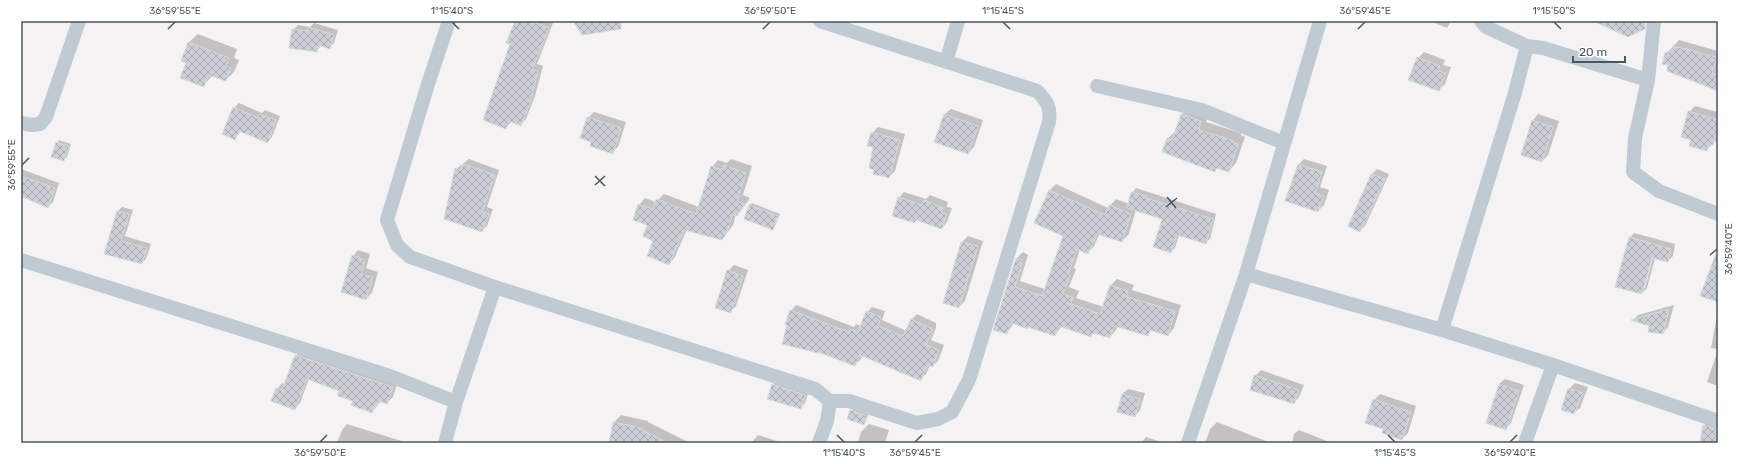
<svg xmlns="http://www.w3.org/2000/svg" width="1739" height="464" font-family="Rubik,sans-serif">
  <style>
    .shadow { fill: #0003; fill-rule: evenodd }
    .building { fill: url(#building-cross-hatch); stroke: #d6d9de }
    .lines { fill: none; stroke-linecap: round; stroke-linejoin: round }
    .street { stroke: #bfcad3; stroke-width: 14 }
    .ticks { fill: none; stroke: #485662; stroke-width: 1.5 }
    .neatline { fill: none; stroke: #485662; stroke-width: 1.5 }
    .ticks-label { font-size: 10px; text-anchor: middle; fill: #485662 }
  </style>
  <defs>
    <pattern id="building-cross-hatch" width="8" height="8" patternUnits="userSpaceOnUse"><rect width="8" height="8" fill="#cccfd5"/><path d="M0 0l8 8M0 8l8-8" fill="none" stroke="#a8abb0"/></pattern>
  </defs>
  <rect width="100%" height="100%" fill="#f5f2f3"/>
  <path class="shadow" d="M 516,21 L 549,21 L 553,23 L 537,64 L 543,66 L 535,96 L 526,119 L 521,124 L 512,121 L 506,128 L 511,44 Z
    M 1430,21 L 1451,21 L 1447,28 Z
    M 314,23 L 338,30 L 334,43 L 329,48 L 322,45 L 316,51 L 293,30 L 298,25 L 310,27 Z
    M 198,34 L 237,49 L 234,58 L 239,60 L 234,72 L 226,80 L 213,75 L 203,86 L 188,62 L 183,60 L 189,42 Z
    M 1679,40 L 1718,51 L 1718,90 L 1669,64 L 1666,54 Z
    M 1424,52 L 1445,60 L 1443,65 L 1451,67 L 1445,84 L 1439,90 L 1418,58 Z
    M 239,103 L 262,113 L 265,110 L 280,116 L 272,137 L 268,142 L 241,131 L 235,138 L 234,108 Z
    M 1695,106 L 1718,112 L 1718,139 L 1706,150 L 1692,139 L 1689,112 Z
    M 1189,107 L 1209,113 L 1206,122 L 1241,133 L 1241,135 L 1245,137 L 1236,163 L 1229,171 L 1218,168 L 1214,171 L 1168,138 L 1176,131 L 1182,115 Z
    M 951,109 L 983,120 L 974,147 L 968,153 L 945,114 Z
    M 594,112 L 626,122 L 618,147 L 612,152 L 592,142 L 588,118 Z
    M 1538,114 L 1559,121 L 1548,155 L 1542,161 L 1533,120 Z
    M 878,127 L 905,134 L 895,171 L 889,177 L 875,169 L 872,133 Z
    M 59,140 L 71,144 L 67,157 L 64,159 L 57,143 Z
    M 469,159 L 499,170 L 487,207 L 493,209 L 487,226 L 482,231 L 456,169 Z
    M 731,159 L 752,166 L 743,195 L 750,198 L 743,208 L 736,214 L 733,225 L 722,239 L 687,229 L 675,257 L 669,264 L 655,240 L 639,205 L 645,198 L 656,202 L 664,194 L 699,207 L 712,167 L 718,160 L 727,163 Z
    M 1304,159 L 1327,166 L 1320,187 L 1329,190 L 1324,205 L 1318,211 L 1299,164 Z
    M 21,169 L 59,183 L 53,202 L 48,207 L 21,195 Z
    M 1377,169 L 1389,174 L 1365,226 L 1360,231 L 1365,194 L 1372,174 Z
    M 1056,184 L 1108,208 L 1116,199 L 1129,204 L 1132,193 L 1136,188 L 1216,214 L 1210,239 L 1205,243 L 1179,235 L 1175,248 L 1170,252 L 1163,219 L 1136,209 L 1129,234 L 1122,241 L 1100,233 L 1094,246 L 1088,252 L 1080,249 L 1074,268 L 1076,269 L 1069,287 L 1079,291 L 1076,298 L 1104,307 L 1110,286 L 1117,279 L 1134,285 L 1132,290 L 1181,305 L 1174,328 L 1168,335 L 1152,330 L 1147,335 L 1118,326 L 1116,330 L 1110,337 L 1095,332 L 1091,336 L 1062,326 L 1055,335 L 1014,323 L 1007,333 L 1016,259 L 1023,252 L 1028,255 L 1020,281 L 1045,289 L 1065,235 L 1050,190 Z
    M 904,192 L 926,199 L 930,195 L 948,202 L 947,207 L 952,208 L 947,222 L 942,228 L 917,219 L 914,222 L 899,198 Z
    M 752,203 L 780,214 L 775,226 L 773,228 L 749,206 Z
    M 122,207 L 133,210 L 125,236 L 151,244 L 146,259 L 142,263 L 105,253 L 118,211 Z
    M 1634,233 L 1675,244 L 1673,256 L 1668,261 L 1655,258 L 1647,288 L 1642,293 L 1630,238 ZM 1652,253 L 1654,254 L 1645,288 L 1643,288 Z
    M 968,236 L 983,241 L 965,301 L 959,307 L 944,303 L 962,242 Z
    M 358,250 L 370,254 L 366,268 L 378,272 L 372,293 L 366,299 L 353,256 Z
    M 734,265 L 748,270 L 736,306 L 730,312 L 728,271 Z
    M 796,305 L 854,327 L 856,324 L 861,326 L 867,312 L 872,307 L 885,311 L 882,320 L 907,331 L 912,319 L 917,314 L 936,323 L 936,328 L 931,340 L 944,345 L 938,361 L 932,366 L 930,365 L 926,374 L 920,379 L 863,355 L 860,360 L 855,365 L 819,351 L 818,352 L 791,311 Z
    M 1674,305 L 1668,327 L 1663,333 L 1651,325 L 1633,320 L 1638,315 Z
    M 1718,310 L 1718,349 L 1711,348 Z
    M 301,350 L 398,381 L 393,397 L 387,403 L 381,401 L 372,412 L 340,391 L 309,379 L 300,403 L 294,409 L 277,389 L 282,383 L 285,384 L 296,356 Z
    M 1718,350 L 1718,386 L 1707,382 Z
    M 1261,370 L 1304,385 L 1299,397 L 1294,403 L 1255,376 Z
    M 1505,379 L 1524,385 L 1511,423 L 1505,429 L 1499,384 Z
    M 777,380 L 809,390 L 805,403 L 801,408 L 772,385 Z
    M 1575,383 L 1588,387 L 1580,408 L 1574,413 L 1569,389 Z
    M 1128,389 L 1145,393 L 1140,410 L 1135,416 L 1122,394 Z
    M 1380,394 L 1416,406 L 1408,433 L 1402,439 L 1385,428 L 1374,400 Z
    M 853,408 L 869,413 L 866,421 L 864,424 L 851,411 Z
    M 621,415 L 648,421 L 648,422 L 690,443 L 610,443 L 614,422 Z
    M 1708,421 L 1718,424 L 1718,443 L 1700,443 L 1704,426 Z
    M 1217,422 L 1271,443 L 1205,443 L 1210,429 Z
    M 347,424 L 408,443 L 337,443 L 342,430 Z
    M 869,424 L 889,430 L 885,443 L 858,443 L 861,432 Z
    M 1299,430 L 1332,443 L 1292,443 L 1294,434 Z
    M 758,435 L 780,442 L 780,443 L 751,443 Z
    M 1146,437 L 1161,442 L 1160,443 L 1141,443 Z"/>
  <path class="building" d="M 515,21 L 530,21 L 549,28 L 532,70 L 538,71 L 530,103 L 521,126 L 509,121 L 506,129 L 483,120 L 510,44 L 506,43 Z
    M 573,21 L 621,21 L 621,29 L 582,35 Z
    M 1593,21 L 1645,21 L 1645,29 L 1628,37 Z
    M 308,27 L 334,35 L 330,49 L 319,45 L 317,52 L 289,48 L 292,29 L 307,31 Z
    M 188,42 L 229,58 L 226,66 L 231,68 L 226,81 L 208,75 L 204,87 L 180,78 L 186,63 L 181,61 Z
    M 1673,46 L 1699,52 L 1698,53 L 1717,57 L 1712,74 L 1718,75 L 1718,91 L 1667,71 L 1668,65 L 1662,64 L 1665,53 L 1671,51 Z
    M 1417,57 L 1440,66 L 1438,71 L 1446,73 L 1439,91 L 1408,80 Z
    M 233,107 L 258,118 L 259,114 L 276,120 L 268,143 L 239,131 L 235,140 L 222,134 Z
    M 1688,111 L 1718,120 L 1718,128 L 1713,145 L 1709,144 L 1707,151 L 1689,146 L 1691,140 L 1681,137 Z
    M 944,114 L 978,126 L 968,154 L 934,142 Z
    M 1181,114 L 1201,121 L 1199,130 L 1234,141 L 1233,143 L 1238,144 L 1229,172 L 1216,168 L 1215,172 L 1162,152 L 1167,138 L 1172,140 Z
    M 587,117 L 621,128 L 613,154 L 590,146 L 591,142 L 580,138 Z
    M 1532,120 L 1553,127 L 1542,162 L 1521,155 Z
    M 871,132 L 900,140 L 889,178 L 873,174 L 874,170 L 869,168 L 873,147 L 867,146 Z
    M 56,142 L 69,146 L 64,161 L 51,157 Z
    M 463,164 L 495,175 L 482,212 L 489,214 L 482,232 L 444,219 L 455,168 L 461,170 Z
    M 1298,164 L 1322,172 L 1315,193 L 1324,196 L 1318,212 L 1285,201 Z
    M 724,165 L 746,173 L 737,201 L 745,204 L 737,216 L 733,214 L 727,232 L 722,240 L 684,230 L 669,265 L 647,256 L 653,241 L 643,236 L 647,225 L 633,220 L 638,204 L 653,209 L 656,199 L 696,214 L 711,166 L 722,170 Z
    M 1371,174 L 1385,179 L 1360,232 L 1348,226 Z
    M 21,176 L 55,188 L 48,208 L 21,196 Z
    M 1049,190 L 1105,215 L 1109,205 L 1131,214 L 1122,242 L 1097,234 L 1088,254 L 1077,249 L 1068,275 L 1070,276 L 1063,294 L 1073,297 L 1071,304 L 1100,314 L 1110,285 L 1128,291 L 1127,297 L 1175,311 L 1168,336 L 1150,330 L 1148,336 L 1114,326 L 1110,338 L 1093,333 L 1091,337 L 1059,326 L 1055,336 L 1028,327 L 1028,329 L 1011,323 L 1007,334 L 993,330 L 1016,258 L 1023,261 L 1015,287 L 1042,296 L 1063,236 L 1034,223 Z
    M 1131,192 L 1147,196 L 1146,198 L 1213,219 L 1206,244 L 1177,235 L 1171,253 L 1153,247 L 1162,219 L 1127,208 Z
    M 898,197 L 922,205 L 924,200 L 943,208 L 941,212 L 947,214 L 942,229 L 916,220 L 915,223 L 892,216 Z
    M 749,205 L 778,216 L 773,230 L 744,219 Z
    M 117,211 L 129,214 L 121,241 L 147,248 L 142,264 L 104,254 Z
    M 1629,237 L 1671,249 L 1668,262 L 1652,258 L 1642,294 L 1615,287 Z
    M 961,242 L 978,246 L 959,308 L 943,303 Z
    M 1717,251 L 1718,251 L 1718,302 L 1700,296 Z
    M 352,255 L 365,260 L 361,274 L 373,277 L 366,300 L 341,292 Z
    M 727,270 L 743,276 L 731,313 L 715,308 Z
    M 1669,309 L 1663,334 L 1648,332 L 1649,326 L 1631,320 Z
    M 790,310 L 849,332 L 850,329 L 858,332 L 866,311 L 881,317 L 878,326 L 903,336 L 911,319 L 933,329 L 926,345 L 939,350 L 933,367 L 927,365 L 921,381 L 860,355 L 855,366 L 818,352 L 818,353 L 782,344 L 787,325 L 785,325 Z
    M 295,355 L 393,387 L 387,404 L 379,401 L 377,406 L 375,405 L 372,413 L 351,405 L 353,401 L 338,396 L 339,391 L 307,379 L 295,410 L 271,401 L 276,388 L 282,390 Z
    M 1254,375 L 1299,390 L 1294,404 L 1250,390 Z
    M 772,384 L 805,395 L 801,409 L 767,399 Z
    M 1499,384 L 1519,391 L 1506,430 L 1486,423 Z
    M 1568,388 L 1583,393 L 1574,414 L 1561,410 Z
    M 1122,394 L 1140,399 L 1135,417 L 1117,412 Z
    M 1373,399 L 1411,412 L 1402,440 L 1382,433 L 1383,429 L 1365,423 Z
    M 850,410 L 867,416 L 864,425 L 847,419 Z
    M 613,422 L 642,428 L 641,429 L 668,443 L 609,443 Z
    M 1703,425 L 1716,429 L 1716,443 L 1700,443 Z"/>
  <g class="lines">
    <path class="street" d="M 449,21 L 428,84 L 387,220 L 397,245 L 410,257 L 495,287 L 815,389 L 830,401 L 827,421 L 819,443
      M 820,21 L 1037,91 C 1047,101 1051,107 1049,122 L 969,380 L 952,412 L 938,419 L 917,423 L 849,401 L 830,401
      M 1481,21 L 1486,27 L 1527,46
      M 1654,21 L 1648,80 L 1635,138 L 1633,172 L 1659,191 L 1718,214
      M 946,62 L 958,21
      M 1097,86 L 1202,110 L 1284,143
      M 21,123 L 32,125 L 40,124 L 46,117 L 79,21
      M 21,260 L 390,376 L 456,402
      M 1246,274 L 1442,330 L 1553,365 L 1718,421
      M 1442,330 L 1514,96 L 1527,46 L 1543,48 L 1648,80
      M 445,443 L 456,402 L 495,287
      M 1188,443 L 1246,274 L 1320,21
      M 1525,443 L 1553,365"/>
  </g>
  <path class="ticks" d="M 452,22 L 459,29M 1003,22 L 1010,29M 1554,22 L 1561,29M 168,29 L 175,22M 763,29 L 770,22M 1358,29 L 1365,22M 22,165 L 29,158M 595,176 L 605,186M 595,185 L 605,176M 1167,197 L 1176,208M 1166,207 L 1177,198M 1710,255 L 1717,249M 837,435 L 844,442M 1388,435 L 1395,442M 320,442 L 327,435M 915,442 L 922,435M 1510,442 L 1517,435"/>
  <rect width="1739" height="464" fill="none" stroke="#ffffff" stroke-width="44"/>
  <path d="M1573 56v6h52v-6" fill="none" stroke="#485662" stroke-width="2"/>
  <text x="1579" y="56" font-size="12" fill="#485662" stroke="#ffffff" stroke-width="3" paint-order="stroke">20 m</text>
  <rect x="22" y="22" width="1695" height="420" class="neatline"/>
  <g class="ticks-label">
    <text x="175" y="14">36°59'55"E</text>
    <text x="452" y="14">1°15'40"S</text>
    <text x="770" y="14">36°59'50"E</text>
    <text x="1003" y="14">1°15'45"S</text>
    <text x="1365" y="14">36°59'45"E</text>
    <text x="1554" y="14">1°15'50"S</text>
    <text transform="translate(11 165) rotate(-90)" y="4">36°59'55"E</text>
    <text transform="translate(1728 249) rotate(-90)" y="4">36°59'40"E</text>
    <text x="320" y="456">36°59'50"E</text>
    <text x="844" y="456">1°15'40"S</text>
    <text x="915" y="456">36°59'45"E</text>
    <text x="1395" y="456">1°15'45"S</text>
    <text x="1510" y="456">36°59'40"E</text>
  </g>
</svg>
